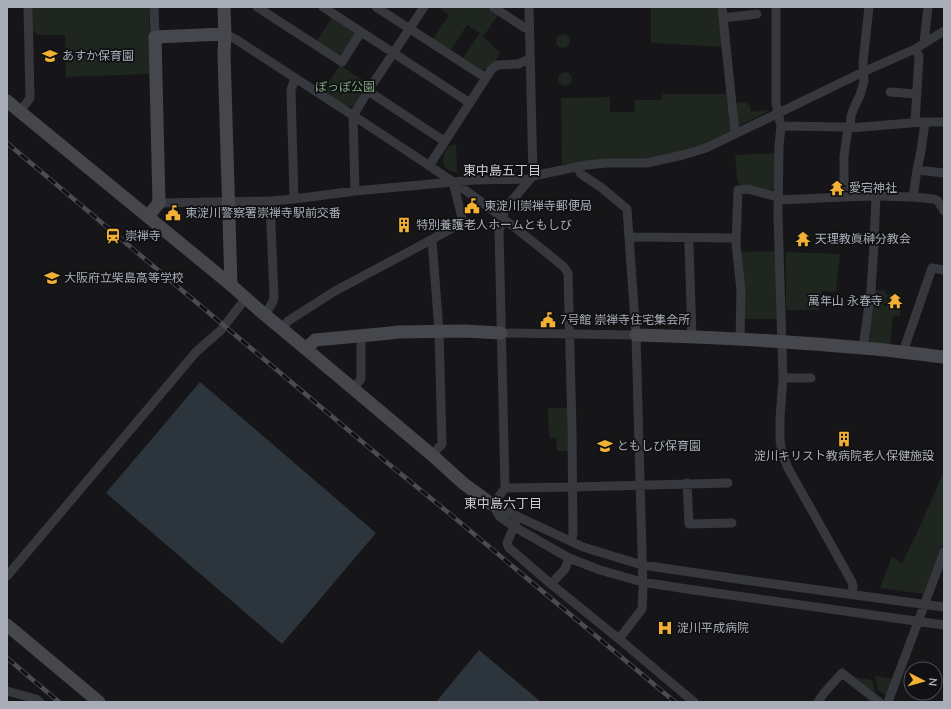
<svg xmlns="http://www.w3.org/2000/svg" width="951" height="709" font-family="'Nunito Sans','Noto Sans JP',sans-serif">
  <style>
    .green { fill: #1e261f }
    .water { fill: #2c353c }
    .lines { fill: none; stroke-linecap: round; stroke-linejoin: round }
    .street { stroke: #37383d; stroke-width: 9 }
    .secondary { stroke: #45474d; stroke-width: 13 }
    .rail-casing { stroke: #4a4c52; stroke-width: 4.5 }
    .rail { stroke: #111113; stroke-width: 3; stroke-dasharray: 9; stroke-linecap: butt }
    .labels { text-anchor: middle; stroke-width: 3.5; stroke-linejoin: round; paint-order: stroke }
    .poi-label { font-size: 12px; fill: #a8adb8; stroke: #111113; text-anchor: start }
    .park-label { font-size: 12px; fill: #7fa381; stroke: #111113 }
    .neighbourhood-label { font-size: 13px; fill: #c9ccd4; stroke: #111113 }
  </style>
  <rect width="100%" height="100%" fill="#161618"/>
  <path class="green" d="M 33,7 L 149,7 L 151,74 L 66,77 L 65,35 L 38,35 L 33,31 Z
    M 438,7 L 485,7 L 498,15 L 483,37 L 500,53 C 495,61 492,67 482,70 L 463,58 L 480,33 L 467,25 L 451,50 L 433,39 L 449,15 Z
    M 651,7 L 718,7 L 723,47 L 651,43 Z
    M 332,18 L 354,33 L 355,36 L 342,55 L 338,56 L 316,42 Z
    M556 41a7 7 0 1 1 14 0a7 7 0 1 1-14 0Z
    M 340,65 L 368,84 L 354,106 L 347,107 L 323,91 Z
    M558 79a7 7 0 1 1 14 0a7 7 0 1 1-14 0Z
    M 663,94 L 726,94 L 730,132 L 712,142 L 685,151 L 645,160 L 562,164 L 561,98 L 610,97 L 610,112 L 634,112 L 635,100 L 661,100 Z
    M 747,102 L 748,106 L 750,105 L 751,112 L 769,110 L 769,111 L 737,127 L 734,103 Z
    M 451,145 L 456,145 L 457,172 C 440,173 439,154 451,145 Z
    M 776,153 L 776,186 L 772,190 L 740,185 L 737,179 L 735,155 Z
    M 776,251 L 777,319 L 743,319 L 740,252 Z
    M 786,252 L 840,254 L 836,292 L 822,291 L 819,310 L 786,310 Z
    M 873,289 L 886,291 L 886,294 L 898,295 L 902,298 L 900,316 L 893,316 L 890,347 L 866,345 Z
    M 548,408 L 567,408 L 568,450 L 567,451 L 557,451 L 556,438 L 551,438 L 549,436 Z
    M 944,471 L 944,542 L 924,594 L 880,588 L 892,557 L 902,563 L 917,533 Z
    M 875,676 L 893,679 L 887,697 L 878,690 Z
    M 854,677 L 872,680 L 875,690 L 874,692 Z"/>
  <path class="water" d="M 200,382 L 376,533 L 282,644 L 106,493 Z
    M 479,650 L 541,702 L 436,702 Z"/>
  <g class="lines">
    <path class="street" d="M 154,7 L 155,37
      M 257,7 L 342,62 L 361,32
      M 323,7 L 470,103
      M 376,7 L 486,78
      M 493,7 L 525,28 L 529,27
      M 529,7 L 533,176
      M 722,7 L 735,134
      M 776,7 L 776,104 L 781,126 L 779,146 L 778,217 L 783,378 L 780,418 L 780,440 L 782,453 L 788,468 L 852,582 L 853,586 L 852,594
      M 723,18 L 757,14
      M 225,34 L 237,40 C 314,91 393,140 469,193 C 502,216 533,242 564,267 L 568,273 L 572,429 L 573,534 L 571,541
      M 924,43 L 928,7
      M 368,91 L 444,141
      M 890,92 L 917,94
      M 20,112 L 30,98 L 28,7
      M 915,122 L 919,56 L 915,49
      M 781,126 L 845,127 L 850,128 L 923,122 L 944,122
      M 850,128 L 851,116 L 854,108 L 860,95 L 864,82 L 863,62 L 869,7
      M 429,166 L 491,70 L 497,65 L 518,64 L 530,59
      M 577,167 L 581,174 L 602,188 L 627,209 L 636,335 L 643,589 L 642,609 L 619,639
      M 917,170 L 944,173
      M 355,191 L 353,116 L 368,91 L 424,7
      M 844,197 L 844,156 L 848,128
      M 913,197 L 917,170 L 921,151 L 925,122
      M 294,199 L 291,90 L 295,78
      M 779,200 L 844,197 L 876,196 L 913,197 L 934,199 L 938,201 L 944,211
      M 159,203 L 270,201 L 294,199 L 355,191 L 474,180 L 530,179 L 533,176 L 586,165 L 607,163 L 647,163 L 683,155 L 706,148 L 863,72 L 915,49 L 944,31
      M 629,237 L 736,238
      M 688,238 L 689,245 L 692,337
      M 264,314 C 269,309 273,304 274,297 L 270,201
      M 282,329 L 288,321 L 335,291 L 429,241 L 463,222 L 453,182
      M 501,333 L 636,335
      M 740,339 L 741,290 L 736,244 L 738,190 L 748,189 L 774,196 L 779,197
      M 863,348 L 871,290 L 874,243 L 876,196
      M 903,352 L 932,268 L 944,270
      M 783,378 L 811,378
      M 353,389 L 361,379 L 361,335
      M 432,455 L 442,444 L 439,331 L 432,240
      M 687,483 L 689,524 L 732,523
      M 505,488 L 573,487 L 728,483
      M 493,505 L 500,517 L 513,526 L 569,558 L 600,570 L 642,582 L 687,589 L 944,625
      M 493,505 L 583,547 L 642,565 L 752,581 L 944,607
      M 493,505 L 505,488 L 499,231 L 505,209 L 530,179
      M 516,521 L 507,543 L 509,548 L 551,584 L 619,639 L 694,702
      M 7,576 L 196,352 L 221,330 L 246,298
      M 551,584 L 565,569 L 569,558
      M 7,691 L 36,699 L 40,702
      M 818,702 L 824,693 L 842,673 L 879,702
      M 888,702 L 944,552"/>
    <path class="secondary" d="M 224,7 L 225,34 L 224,53 L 231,285
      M 7,101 L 231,285 L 258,309 L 306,349 L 432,455 L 464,484 L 493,505
      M 148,216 L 159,203 L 155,37 L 225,34
      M 636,335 C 711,337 787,341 863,348 C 890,350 917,354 944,357
      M 306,349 L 315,340 L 380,334 L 399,332 L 464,331 L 501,333
      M 7,625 L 99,702"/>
    <g class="rail-casing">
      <path id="rail" d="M 7,143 L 385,461 L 450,514 L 675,702
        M 7,658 L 59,702"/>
    </g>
    <use href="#rail" class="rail"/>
  </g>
  <defs>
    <g id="school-bare" transform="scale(1.2)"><path d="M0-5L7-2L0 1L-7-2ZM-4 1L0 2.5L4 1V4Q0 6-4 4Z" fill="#f2b134" stroke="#111113" stroke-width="2.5" paint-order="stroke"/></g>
    <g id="temple-bare" transform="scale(1.2)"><path d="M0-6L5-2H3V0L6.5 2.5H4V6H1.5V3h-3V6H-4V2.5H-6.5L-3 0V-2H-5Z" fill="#f2b134" stroke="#111113" stroke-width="2.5" paint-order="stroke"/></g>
    <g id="civic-bare" transform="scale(1.2)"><path d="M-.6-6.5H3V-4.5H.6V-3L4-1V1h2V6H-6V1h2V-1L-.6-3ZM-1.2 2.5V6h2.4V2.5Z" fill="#f2b134" stroke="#111113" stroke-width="2.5" paint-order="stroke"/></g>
    <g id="building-bare" transform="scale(1.2)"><path d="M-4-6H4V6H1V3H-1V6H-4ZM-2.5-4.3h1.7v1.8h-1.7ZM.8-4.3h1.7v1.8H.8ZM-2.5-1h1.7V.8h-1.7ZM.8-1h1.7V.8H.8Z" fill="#f2b134" stroke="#111113" stroke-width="2.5" paint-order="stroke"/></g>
    <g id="station-bare" transform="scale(1.2)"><path d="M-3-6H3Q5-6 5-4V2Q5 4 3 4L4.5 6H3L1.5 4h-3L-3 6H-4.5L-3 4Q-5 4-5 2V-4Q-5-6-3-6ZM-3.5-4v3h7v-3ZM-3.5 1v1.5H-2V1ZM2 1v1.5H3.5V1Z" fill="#f2b134" stroke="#111113" stroke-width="2.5" paint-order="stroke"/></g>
    <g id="hospital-bare" transform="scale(1.2)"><path d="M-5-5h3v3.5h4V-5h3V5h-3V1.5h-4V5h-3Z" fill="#f2b134" stroke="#111113" stroke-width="2.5" paint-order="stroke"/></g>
  </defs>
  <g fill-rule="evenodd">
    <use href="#school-bare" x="50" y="56"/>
    <use href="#temple-bare" x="837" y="188"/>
    <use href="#civic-bare" x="472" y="206"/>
    <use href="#civic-bare" x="173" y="213"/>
    <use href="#building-bare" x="404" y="225"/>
    <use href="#station-bare" x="113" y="236"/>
    <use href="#temple-bare" x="803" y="239"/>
    <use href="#school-bare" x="52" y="278"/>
    <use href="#temple-bare" x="895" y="301"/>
    <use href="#civic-bare" x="548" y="320"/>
    <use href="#building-bare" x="844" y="439"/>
    <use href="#school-bare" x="605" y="446"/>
    <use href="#hospital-bare" x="665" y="628"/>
  </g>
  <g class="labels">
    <g class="poi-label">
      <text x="62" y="60">あすか保育園</text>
      <text x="849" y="192">愛宕神社</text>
      <text x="484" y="210">東淀川崇禅寺郵便局</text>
      <text x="185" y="217">東淀川警察署崇禅寺駅前交番</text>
      <text x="416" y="229">特別養護老人ホームともしび</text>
      <text x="125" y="240">崇禅寺</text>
      <text x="815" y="243">天理教眞榊分教会</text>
      <text x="64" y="282">大阪府立柴島高等学校</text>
      <text x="883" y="305" text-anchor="end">萬年山 永春寺</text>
      <text x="560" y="324">7号館 崇禅寺住宅集会所</text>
      <text x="617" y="450">ともしび保育園</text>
      <text x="844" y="460" text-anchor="middle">淀川キリスト教病院老人保健施設</text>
      <text x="677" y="632">淀川平成病院</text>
    </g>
    <g class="park-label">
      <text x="345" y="91">ぽっぽ公園</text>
    </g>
    <g class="neighbourhood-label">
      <text x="502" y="175">東中島五丁目</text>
      <text x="503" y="508">東中島六丁目</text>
    </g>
  </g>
  <rect width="951" height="709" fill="none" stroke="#a8adb8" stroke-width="16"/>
  <g transform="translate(923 681) rotate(96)"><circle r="19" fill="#111113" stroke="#4d4f55"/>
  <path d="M0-3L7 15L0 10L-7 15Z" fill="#f2b134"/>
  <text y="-6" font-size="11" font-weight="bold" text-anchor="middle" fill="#a8adb8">N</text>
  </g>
</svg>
